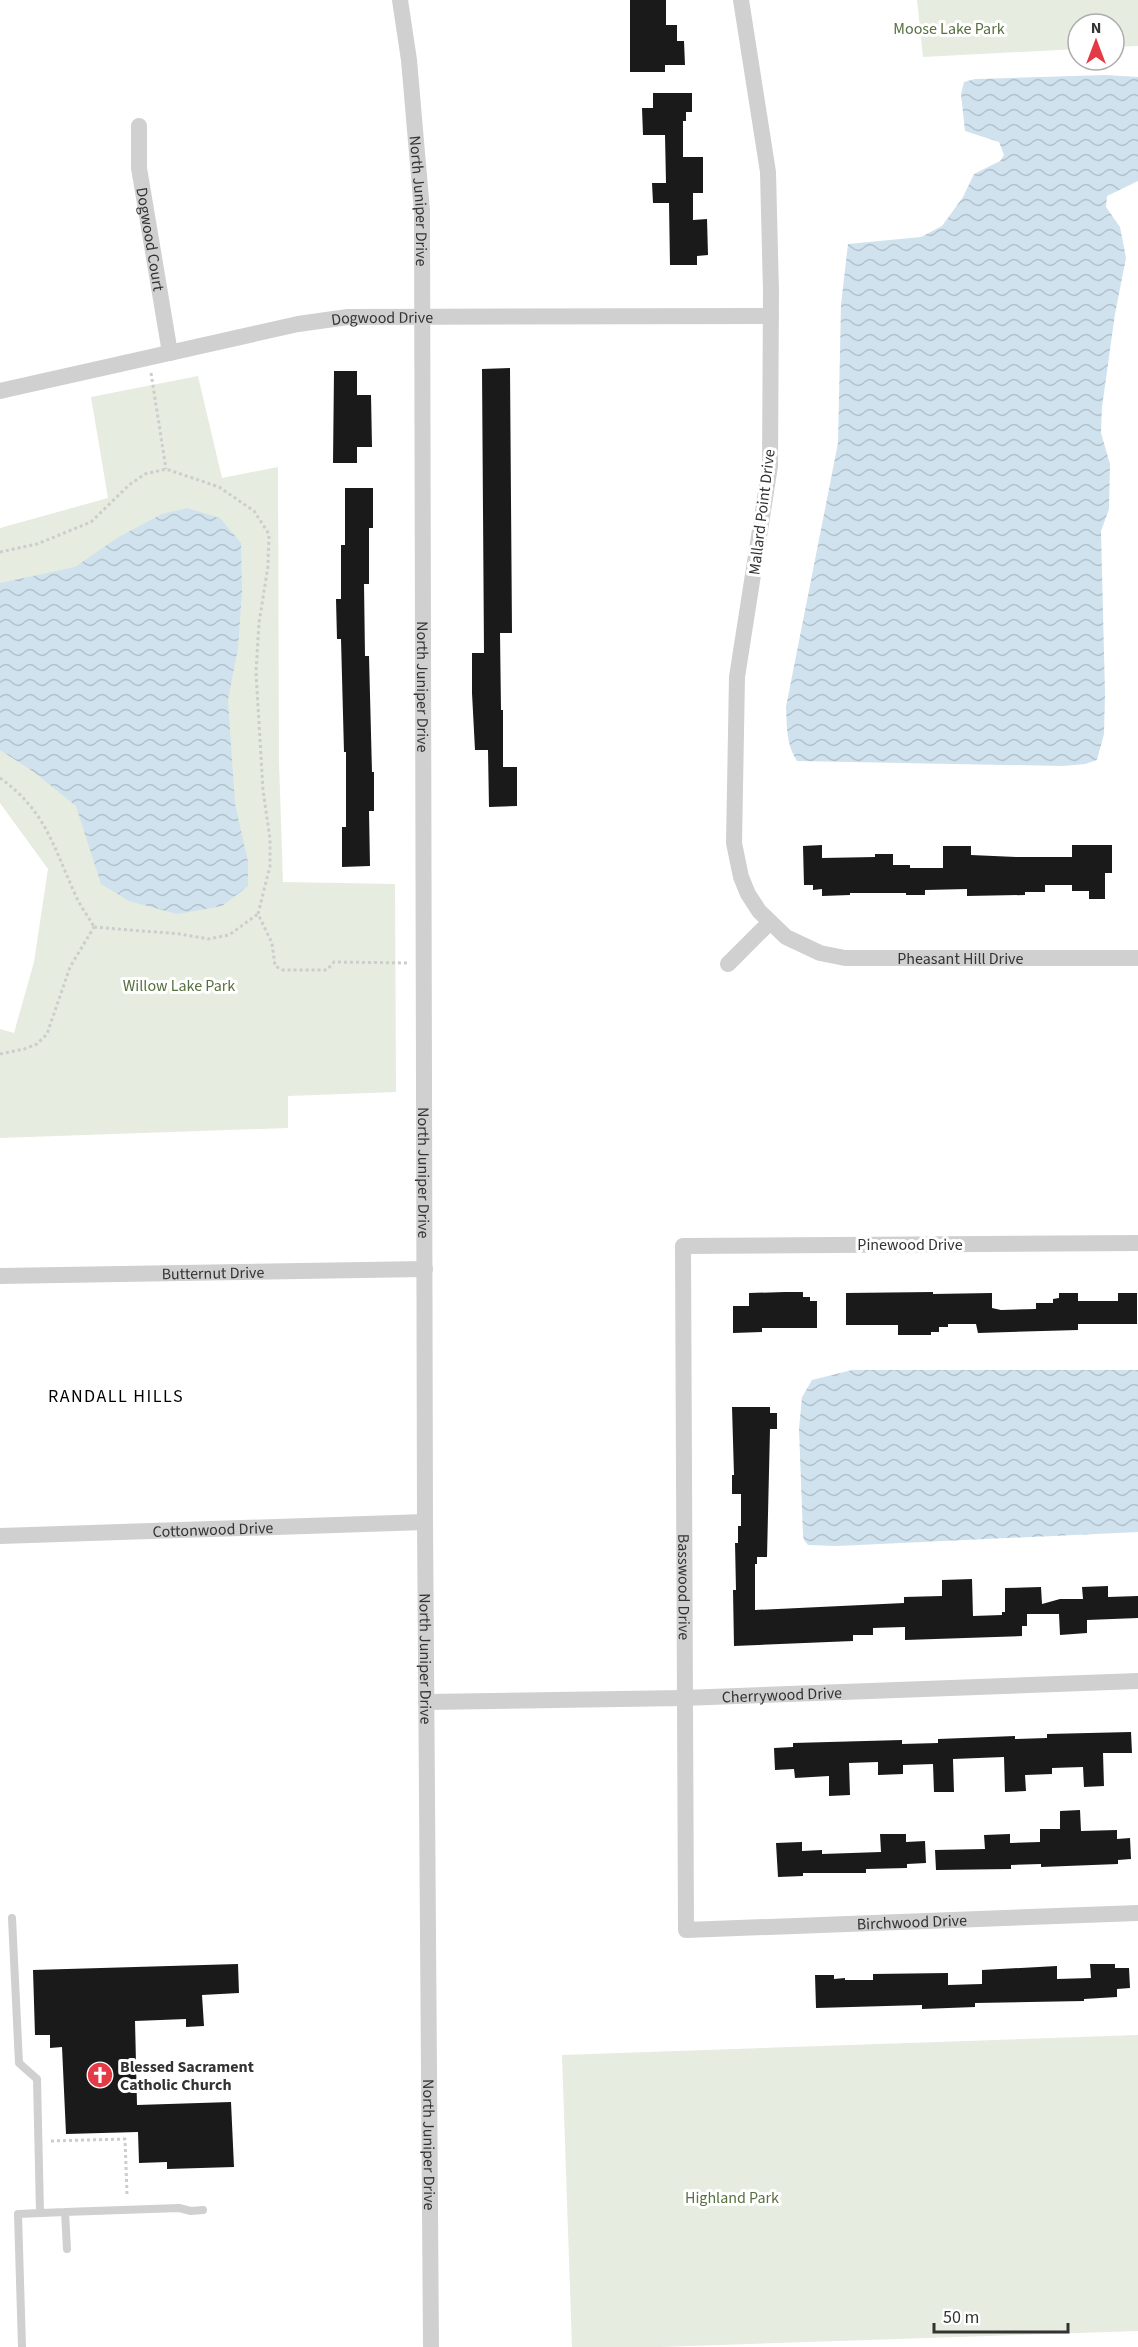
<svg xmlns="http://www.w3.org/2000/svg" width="1138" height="2347" font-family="'Source Sans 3',sans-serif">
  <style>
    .park { fill: #e6ecdf }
    .water { fill: url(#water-waves) }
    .building { fill: #1a1a1a }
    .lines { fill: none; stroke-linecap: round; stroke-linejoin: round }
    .path { stroke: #cdcdcd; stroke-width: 3; stroke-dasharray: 3 3; stroke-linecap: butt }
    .lane { stroke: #d0d0d0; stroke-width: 8 }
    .street { stroke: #d0d0d0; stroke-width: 16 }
    .labels { text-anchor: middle; stroke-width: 6; stroke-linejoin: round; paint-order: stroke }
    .park-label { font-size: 16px; fill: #56703f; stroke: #fff }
    .street-label { font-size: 16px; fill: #333; stroke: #fff }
    .poi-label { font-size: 16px; font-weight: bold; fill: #333; stroke: #fff; text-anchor: start }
    .neighbourhood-label { font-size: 18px; letter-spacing: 1.5px; fill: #000; stroke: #fff }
  </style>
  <defs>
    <pattern id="water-waves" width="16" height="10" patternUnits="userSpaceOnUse" patternTransform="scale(1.5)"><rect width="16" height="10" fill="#cfe2ee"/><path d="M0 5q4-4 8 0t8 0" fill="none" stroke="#b2c2cd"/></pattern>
  </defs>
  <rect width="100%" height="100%" fill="#fff"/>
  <path class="park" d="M 917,0 L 1138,0 L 1138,46 L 1114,47 L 1114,24 L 1078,24 L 1078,49 L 923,57 Z
    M 198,376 L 222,478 L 278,467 L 279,761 L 283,882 L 395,884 L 396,1092 L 288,1096 L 288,1128 L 0,1138 L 0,1029 L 14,1033 L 34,962 L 48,869 L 0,803 L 0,528 L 108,498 L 91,397 Z
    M 1138,2035 L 1138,2331 L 660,2347 L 572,2347 L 562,2055 Z"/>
  <path class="water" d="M 1106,75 L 1138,77 L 1138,181 L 1107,196 L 1106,207 L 1120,227 L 1126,258 L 1115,314 L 1102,407 L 1101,433 L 1110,464 L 1109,509 L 1101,531 L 1105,694 L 1104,734 L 1097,760 L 1085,764 L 1063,766 L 797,761 C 786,745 787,726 786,707 L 838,443 L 841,305 L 848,244 L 921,237 L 942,226 L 963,197 L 974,174 L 1000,161 L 1004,155 L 999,142 L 965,131 L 961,94 L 964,82 L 975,79 Z
    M 187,508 L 220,518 L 241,543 L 242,592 L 238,648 L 228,700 L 235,804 L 248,862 L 248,886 L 222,906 L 177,914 L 129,901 L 101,884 L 76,806 L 34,772 L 0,750 L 0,583 L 75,567 L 117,538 L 162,514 Z
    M 852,1370 L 1138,1370 L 1138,1532 L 837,1546 L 808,1545 L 804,1540 L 803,1535 L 799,1429 L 802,1397 L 812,1380 Z"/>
  <path class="building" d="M 630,0 L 666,0 L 666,25 L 677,25 L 677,41 L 684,41 L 685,65 L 665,65 L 665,72 L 630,72 Z
    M 653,93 L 692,93 L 692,112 L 686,112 L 686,121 L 683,121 L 683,157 L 703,157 L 703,193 L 693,193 L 693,220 L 707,219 L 708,255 L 697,256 L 697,265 L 670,265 L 669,203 L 653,203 L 652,183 L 666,183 L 665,135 L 643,135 L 642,108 L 653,108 Z
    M 510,368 L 512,633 L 500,633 L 501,710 L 503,710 L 503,767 L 517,767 L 517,806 L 489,807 L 488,750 L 475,750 L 472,693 L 472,653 L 484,653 L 482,369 Z
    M 334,371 L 357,371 L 357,395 L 371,395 L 372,447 L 357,447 L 357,463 L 333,463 Z
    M 345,488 L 373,488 L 373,528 L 369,528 L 369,584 L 364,584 L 365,656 L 369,656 L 372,772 L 374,772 L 374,811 L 369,811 L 370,866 L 342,867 L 342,827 L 346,827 L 346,752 L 344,752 L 341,639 L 337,639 L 336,599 L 341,599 L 341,545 L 345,545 Z
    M 822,845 L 822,858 L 875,857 L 875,854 L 893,854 L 893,865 L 910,865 L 910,868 L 943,868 L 943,846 L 971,846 L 971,855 L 1016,857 L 1072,857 L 1072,845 L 1112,845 L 1112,873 L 1105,873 L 1105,899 L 1089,899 L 1089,891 L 1072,891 L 1072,885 L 1045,885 L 1045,892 L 1025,892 L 1025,895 L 967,896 L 967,889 L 925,890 L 925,895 L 906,895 L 906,893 L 850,893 L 850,895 L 822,896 L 822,889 L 813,890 L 813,885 L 804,885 L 803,846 Z
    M 785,1292 L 803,1292 L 803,1297 L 810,1297 L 810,1301 L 817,1301 L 817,1328 L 762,1328 L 762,1332 L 733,1333 L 733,1306 L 749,1306 L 749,1293 Z
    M 933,1292 L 933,1294 L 992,1293 L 992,1308 L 1001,1310 L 1036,1309 L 1036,1303 L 1053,1303 L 1053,1299 L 1059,1298 L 1059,1293 L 1078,1293 L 1078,1301 L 1118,1301 L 1118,1293 L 1137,1293 L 1137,1324 L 1078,1324 L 1078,1330 L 978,1333 L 976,1324 L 948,1324 L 948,1327 L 939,1327 L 939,1332 L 931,1332 L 931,1335 L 898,1335 L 898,1325 L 846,1325 L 846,1293 Z
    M 732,1407 L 770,1407 L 770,1413 L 777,1413 L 777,1429 L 770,1429 L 767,1557 L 757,1557 L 757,1564 L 755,1564 L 755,1610 L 904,1603 L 904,1597 L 942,1596 L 942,1580 L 972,1579 L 973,1616 L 1002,1615 L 1002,1612 L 1005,1612 L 1005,1588 L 1041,1587 L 1042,1604 L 1060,1599 L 1083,1599 L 1082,1587 L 1108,1586 L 1108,1597 L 1138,1596 L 1138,1618 L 1087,1620 L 1087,1633 L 1060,1635 L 1059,1614 L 1027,1614 L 1027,1626 L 1022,1626 L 1022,1636 L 905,1640 L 905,1627 L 873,1628 L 873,1635 L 853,1635 L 853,1641 L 734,1646 L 733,1590 L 736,1590 L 735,1543 L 738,1543 L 738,1526 L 741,1526 L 741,1494 L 732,1494 L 732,1475 L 734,1475 Z
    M 1131,1732 L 1132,1753 L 1103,1753 L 1104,1786 L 1084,1787 L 1083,1767 L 1052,1768 L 1052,1774 L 1025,1775 L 1026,1791 L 1005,1792 L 1004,1757 L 953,1759 L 954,1792 L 934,1792 L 933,1764 L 903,1765 L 903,1774 L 878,1775 L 878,1762 L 849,1763 L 850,1795 L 829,1796 L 829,1776 L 795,1778 L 794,1769 L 775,1770 L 774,1748 L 793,1747 L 793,1743 L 902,1740 L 902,1744 L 938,1743 L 938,1739 L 1015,1736 L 1015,1739 L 1047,1738 L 1047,1734 Z
    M 1080,1810 L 1081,1831 L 1117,1830 L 1117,1839 L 1130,1838 L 1131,1859 L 1118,1860 L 1118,1864 L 1041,1867 L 1041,1864 L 1011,1865 L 1011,1869 L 936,1870 L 935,1850 L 985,1849 L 984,1835 L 1010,1834 L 1010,1843 L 1040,1842 L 1040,1829 L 1060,1829 L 1060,1811 Z
    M 880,1834 L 906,1834 L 906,1842 L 925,1841 L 926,1863 L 907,1864 L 907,1868 L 866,1869 L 866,1873 L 803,1873 L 803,1876 L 778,1877 L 776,1843 L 802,1842 L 802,1851 L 822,1850 L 822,1854 L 881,1852 Z
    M 238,1964 L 239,1993 L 202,1995 L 204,2026 L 186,2027 L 186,2019 L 135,2021 L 137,2105 L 231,2102 L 234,2167 L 167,2169 L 167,2162 L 139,2163 L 138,2132 L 66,2134 L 62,2047 L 50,2048 L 50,2035 L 35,2035 L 33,1970 Z
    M 1090,1964 L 1115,1964 L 1115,1968 L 1129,1968 L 1130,1988 L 1117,1989 L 1117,1997 L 1084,1999 L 1084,2001 L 975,2003 L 975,2007 L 922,2009 L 922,2005 L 816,2008 L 815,1975 L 834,1975 L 834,1979 L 845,1978 L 845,1980 L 873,1980 L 873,1974 L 948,1973 L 948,1985 L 982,1984 L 982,1970 L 1057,1966 L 1057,1979 L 1091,1978 Z"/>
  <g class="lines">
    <path class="path" d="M 151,373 L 166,469
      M 0,552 L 37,544 L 91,522 L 129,485 L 145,474 L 166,469 L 219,487 L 254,511 L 269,534 L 268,566 L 259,623 L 256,673 L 263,790 L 270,839 L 270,866 L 258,914 L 272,943 L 275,966 L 283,970 L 327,970 L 334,962 L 408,963
      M 0,778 C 46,811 53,846 75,894 C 80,906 88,916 94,927
      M 94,927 L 180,934 L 208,939 L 229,935 L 258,914
      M 0,1054 L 24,1049 L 37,1044 L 47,1034 L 70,967 L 94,927
      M 51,2141 L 125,2139 L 127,2194"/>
    <path class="lane" d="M 12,1918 L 19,2063 L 37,2079 L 40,2213
      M 67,2249 L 65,2212 L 179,2208 L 191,2211 L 203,2210
      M 22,2347 L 18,2214 L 65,2212"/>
    <g class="street">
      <path id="s1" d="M 400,0 L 409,60 L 422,211 L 425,1522 L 431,2347"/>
      <path id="s2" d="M 741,0 L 768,172 L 771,292 L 770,466 L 737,677 L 734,843 L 741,877 L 748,894 L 759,911 L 786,937 L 820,953 L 845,958 L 1138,958"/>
      <path id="s3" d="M 139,126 L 139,168 L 170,353"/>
      <path id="s4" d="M 0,391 L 298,324 L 348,317 L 771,316"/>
      <path d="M 728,964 L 770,922"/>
      <path id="s5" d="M 1138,1243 L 683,1246 L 686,1930 L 1138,1913"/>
      <path id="s6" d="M 0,1276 L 425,1269"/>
      <path id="s7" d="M 0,1536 L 425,1522"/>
      <path id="s8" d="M 426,1702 L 683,1698 L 1138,1681"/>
    </g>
  </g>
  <defs>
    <g id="church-disc" transform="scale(1.35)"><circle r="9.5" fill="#e63946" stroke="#fff"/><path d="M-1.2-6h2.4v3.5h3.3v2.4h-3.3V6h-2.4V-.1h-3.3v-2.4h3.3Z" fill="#fff"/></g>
  </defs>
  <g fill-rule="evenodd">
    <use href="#church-disc" x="100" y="2075"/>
  </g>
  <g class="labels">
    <g class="park-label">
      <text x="949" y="34">Moose Lake Park</text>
      <text x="179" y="991">Willow Lake Park</text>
      <text x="732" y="2203">Highland Park</text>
    </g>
    <g class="street-label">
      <text dy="6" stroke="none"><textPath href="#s1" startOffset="202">North Juniper Drive</textPath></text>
      <text dy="6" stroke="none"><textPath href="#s3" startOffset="114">Dogwood Court</textPath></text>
      <text dy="6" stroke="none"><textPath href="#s4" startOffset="390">Dogwood Drive</textPath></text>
      <text transform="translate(761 512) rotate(-83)" y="6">Mallard Point Drive</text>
      <text dy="6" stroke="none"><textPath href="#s1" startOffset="688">North Juniper Drive</textPath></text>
      <text dy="6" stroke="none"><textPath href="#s2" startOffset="1137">Pheasant Hill Drive</textPath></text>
      <text dy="6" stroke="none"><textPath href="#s1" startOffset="1174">North Juniper Drive</textPath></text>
      <text x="910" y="1250">Pinewood Drive</text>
      <text dy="6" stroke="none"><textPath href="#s6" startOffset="213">Butternut Drive</textPath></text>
      <text dy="6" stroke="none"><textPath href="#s7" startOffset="213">Cottonwood Drive</textPath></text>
      <text dy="6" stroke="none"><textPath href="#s5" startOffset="796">Basswood Drive</textPath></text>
      <text dy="6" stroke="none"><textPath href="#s1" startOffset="1660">North Juniper Drive</textPath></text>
      <text dy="6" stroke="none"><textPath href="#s8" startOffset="356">Cherrywood Drive</textPath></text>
      <text dy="6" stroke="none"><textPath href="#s5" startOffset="1365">Birchwood Drive</textPath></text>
      <text dy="6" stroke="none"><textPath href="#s1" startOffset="2146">North Juniper Drive</textPath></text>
    </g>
    <g class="poi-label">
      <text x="120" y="2072">Blessed Sacrament<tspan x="120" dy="18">Catholic Church</tspan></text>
    </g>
    <g class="neighbourhood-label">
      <text x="116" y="1402">RANDALL HILLS</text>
    </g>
  </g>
  <g transform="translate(1096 42)"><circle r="28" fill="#ffffff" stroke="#adadad" stroke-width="1.5"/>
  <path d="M0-4.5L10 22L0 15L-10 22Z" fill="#e63946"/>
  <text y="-9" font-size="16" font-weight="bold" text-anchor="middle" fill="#333333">N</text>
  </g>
  <path d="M934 2323v9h134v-9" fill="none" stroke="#333333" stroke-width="3"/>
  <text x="943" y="2323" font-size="18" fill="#333333" stroke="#ffffff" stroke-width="4.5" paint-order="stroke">50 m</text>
</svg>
